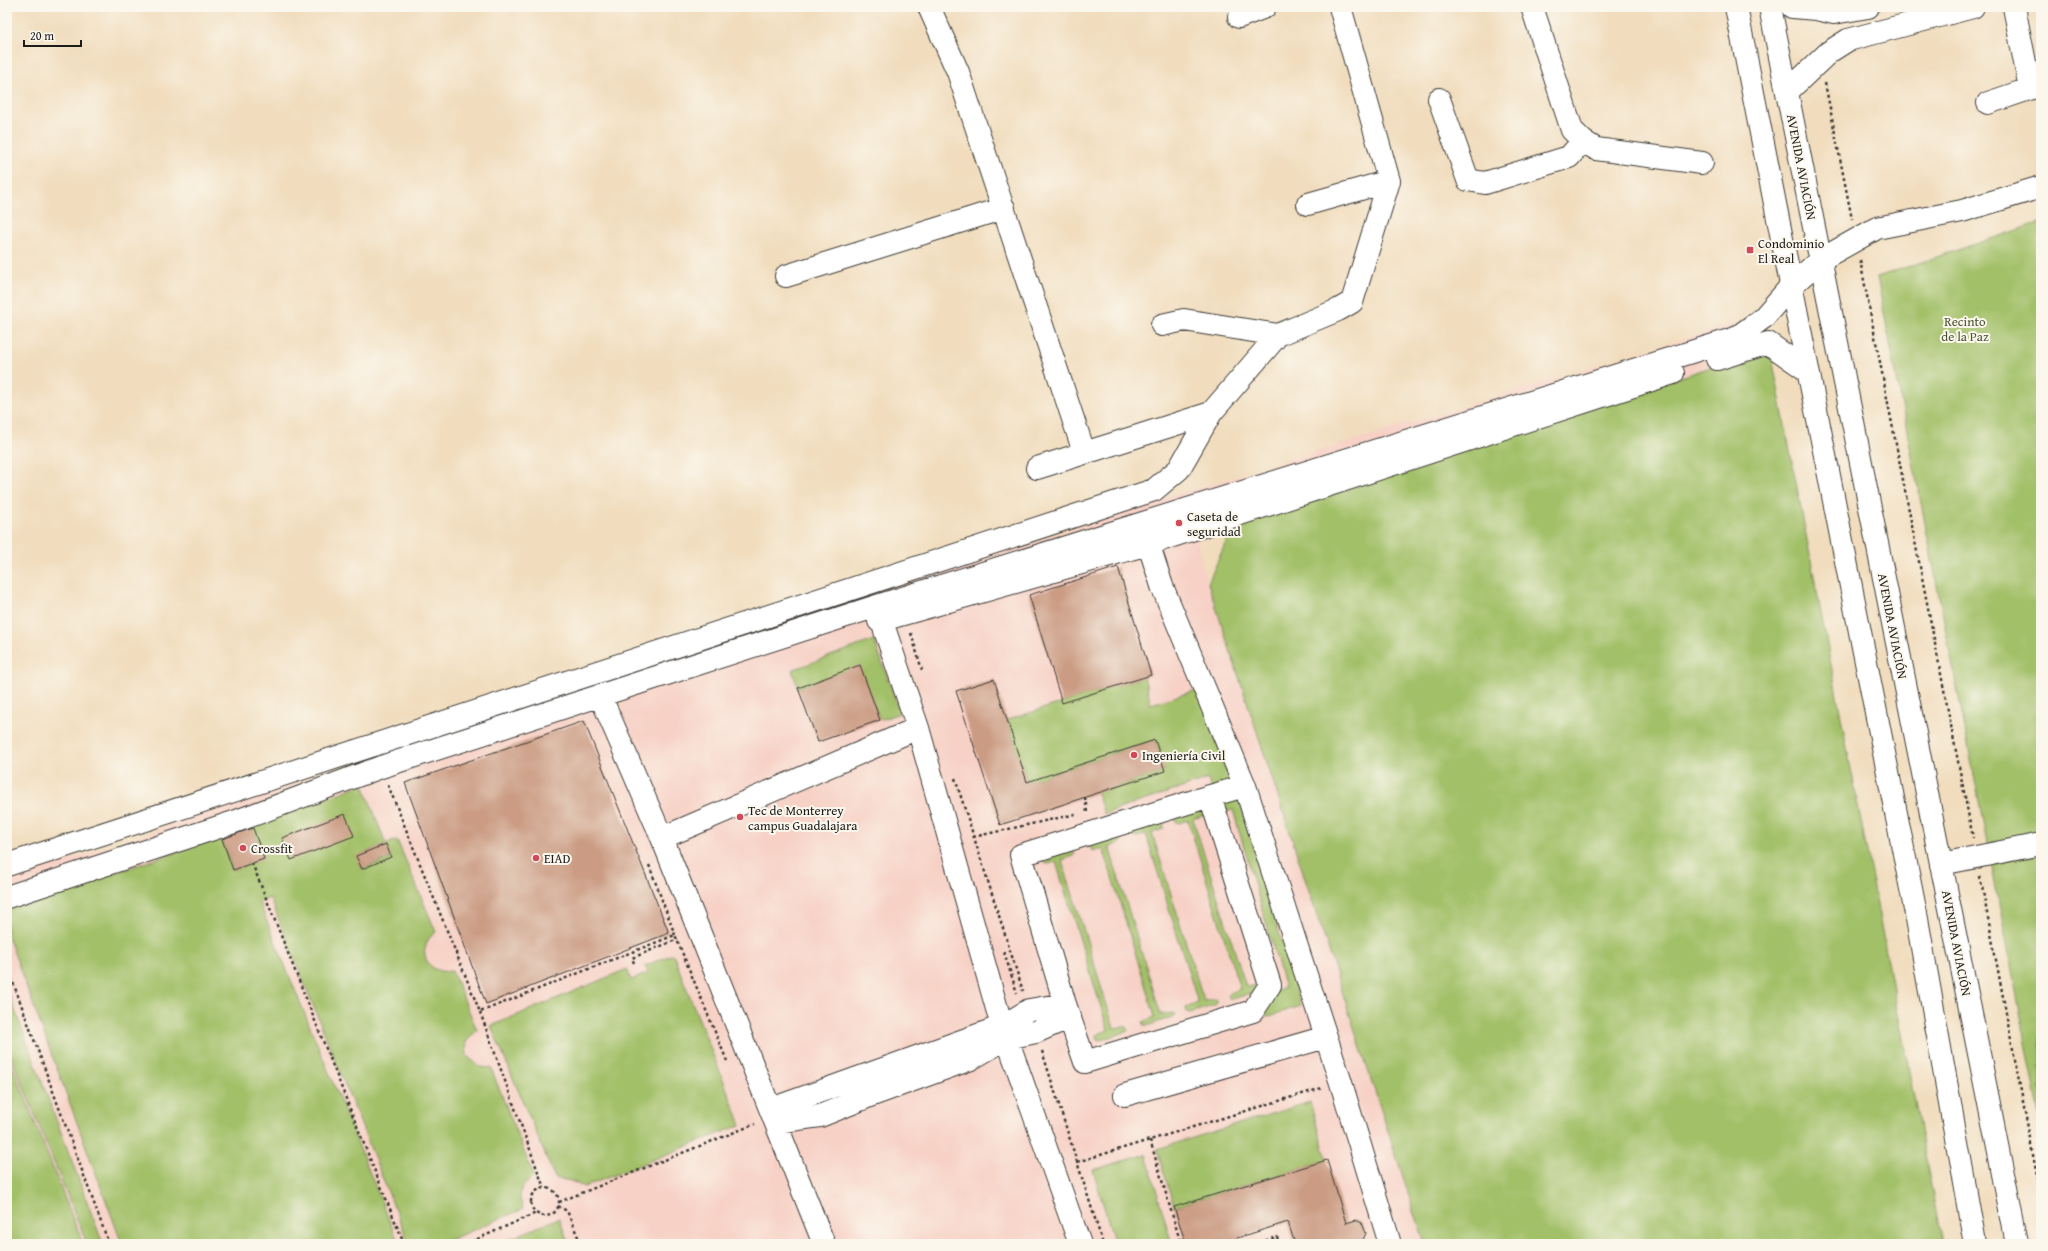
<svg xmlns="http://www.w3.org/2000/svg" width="2048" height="1251" font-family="'Gentium Book Plus',serif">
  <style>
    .built { fill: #f7d1c6 }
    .green { fill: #a2c067; stroke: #5f6e42; fill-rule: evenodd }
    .building { fill: #cb9b83 }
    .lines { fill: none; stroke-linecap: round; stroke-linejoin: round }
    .minor-casing { stroke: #3c3934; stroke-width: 24 }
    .major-casing { stroke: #3c3934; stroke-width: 24 }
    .path { stroke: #3c3934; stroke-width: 2.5; stroke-dasharray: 3 3; stroke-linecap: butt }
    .minor { stroke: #fff; stroke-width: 22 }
    .major { stroke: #fff; stroke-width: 22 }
    .poi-dot { fill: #d1495b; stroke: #fbf7ec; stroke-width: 1.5 }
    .labels { text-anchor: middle; stroke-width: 4; stroke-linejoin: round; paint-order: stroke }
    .street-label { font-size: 13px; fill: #1c1c1c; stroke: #fbf7ec }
    .poi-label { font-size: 13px; fill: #1c1c1c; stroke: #fbf7ec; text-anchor: start }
    .park-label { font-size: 13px; fill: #4b5536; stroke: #fbf7ec }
  </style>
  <rect width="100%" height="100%" fill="#fbf7ec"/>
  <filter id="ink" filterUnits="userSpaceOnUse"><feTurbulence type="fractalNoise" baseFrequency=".025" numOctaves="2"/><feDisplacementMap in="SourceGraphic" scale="8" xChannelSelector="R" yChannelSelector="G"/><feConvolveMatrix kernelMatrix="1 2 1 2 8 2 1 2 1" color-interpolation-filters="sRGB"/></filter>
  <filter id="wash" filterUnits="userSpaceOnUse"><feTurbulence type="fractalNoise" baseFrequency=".012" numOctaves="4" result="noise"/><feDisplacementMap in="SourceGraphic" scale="16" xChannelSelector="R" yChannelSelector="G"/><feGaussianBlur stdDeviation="0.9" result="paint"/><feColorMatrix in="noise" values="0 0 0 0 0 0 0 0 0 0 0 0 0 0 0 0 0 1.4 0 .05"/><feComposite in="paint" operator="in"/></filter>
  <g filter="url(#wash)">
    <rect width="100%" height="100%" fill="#f1ddbe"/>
    <path class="built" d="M 1734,324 L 1738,356 L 1198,541 L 1203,568 L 1428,1244 L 7,1244 L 7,881 L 382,754 L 1162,499 Z"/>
    <path class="green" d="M 2041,222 L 2041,1120 L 1877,277 Z
      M 1770,347 L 1942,1243 L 1425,1244 L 1208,583 L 1232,528 Z
      M 874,640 L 900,713 L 880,720 L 860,666 L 798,688 L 792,670 Z
      M 1144,677 L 1151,704 L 1200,689 L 1230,782 L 1211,789 L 1208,779 L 1104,814 L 1097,793 L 1165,771 L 1155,740 L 1027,782 L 1007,720 Z
      M 363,784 L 386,844 L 397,840 L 436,932 C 415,946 425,976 452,971 L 477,1030 L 466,1042 L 467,1056 L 480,1067 L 491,1068 L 534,1177 C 521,1186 517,1193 523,1209 L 440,1244 L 409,1244 L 270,898 L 259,902 L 399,1244 L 122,1244 L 7,934 L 7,909 L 221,837 L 233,870 L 264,858 L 252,826 ZM 386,844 L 391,858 L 362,869 L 357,856 Z
      M 1239,798 L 1301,1006 L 1263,1018 L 1260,1011 L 1273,992 L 1285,988 L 1233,810 L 1222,812 L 1220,803 Z
      M 1203,808 L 1205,815 L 1193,819 L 1246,987 L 1258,985 L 1258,991 L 1232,999 L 1229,998 L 1228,994 L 1240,989 L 1188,820 L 1179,823 L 1176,822 L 1175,818 Z
      M 1161,822 L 1164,823 L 1163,829 L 1152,833 L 1204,1001 L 1216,999 L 1218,1002 L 1215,1005 L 1190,1013 L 1187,1012 L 1186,1008 L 1198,1003 L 1146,834 L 1137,837 L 1134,836 L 1133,832 L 1135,830 Z
      M 1118,836 L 1121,837 L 1120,843 L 1109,847 L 1161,1015 L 1173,1013 L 1175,1016 L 1147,1026 L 1144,1026 L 1143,1022 L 1155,1017 L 1103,848 L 1094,851 L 1091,849 L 1090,846 L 1092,843 Z
      M 1073,850 L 1075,854 L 1073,856 L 1062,860 L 1114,1028 L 1126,1026 L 1128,1029 L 1126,1032 L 1100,1040 L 1097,1039 L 1096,1035 L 1108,1030 L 1056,862 L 1047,864 L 1044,863 L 1043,859 Z
      M 673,954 L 741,1125 L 584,1187 L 571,1181 L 555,1178 L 491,1026 L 627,969 L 631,980 L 648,973 L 645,966 Z
      M 7,989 L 103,1244 L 87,1244 L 7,1046 Z
      M 7,1052 L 83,1244 L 7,1244 Z
      M 1310,1102 L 1327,1160 L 1174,1207 L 1157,1149 Z
      M 1146,1154 L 1171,1241 L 1162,1244 L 1115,1244 L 1093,1170 Z
      M 559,1218 L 569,1244 L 498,1244 Z"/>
    <g id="blocks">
      <path class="building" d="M 1118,567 L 1151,675 L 1062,703 L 1029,595 Z
        M 860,665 L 880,720 L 818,742 L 798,688 Z
        M 994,679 L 1027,782 L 1155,740 L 1165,771 L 1000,825 L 956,691 Z
        M 584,721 L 669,933 L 486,1004 L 405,783 Z
        M 345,814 L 354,836 L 291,860 L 282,838 Z
        M 253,828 L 264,859 L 233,870 L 222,839 Z
        M 386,844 L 391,857 L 362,869 L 356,856 Z
        M 1327,1160 L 1346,1223 L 1356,1220 L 1362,1223 L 1366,1233 L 1363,1240 L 1350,1244 L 1295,1244 L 1288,1222 L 1218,1244 L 1186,1244 L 1174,1207 Z"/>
    </g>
  </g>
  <g filter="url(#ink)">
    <use href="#blocks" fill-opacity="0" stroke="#3c3934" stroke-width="1"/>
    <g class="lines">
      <g class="minor-casing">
        <path id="minor" d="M 929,7 L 958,72 L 1084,452
          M 1532,7 L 1572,130 L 1583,141 L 1596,149 L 1702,163
          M 1792,7 L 1816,9 L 1834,13 L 1868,7
          M 2014,7 L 2030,88
          M 1239,17 L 1265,7
          M 1787,92 L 1829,52 L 1848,40 L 1973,7
          M 1439,99 L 1468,180 L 1485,183 L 1569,157 L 1583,141
          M 1988,103 L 2041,85
          M 1308,204 L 1389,181
          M 786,276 L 1004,208
          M 1162,325 L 1184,320 L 1278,335
          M 1717,359 L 1768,343 L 1808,371
          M 1037,468 L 1211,413 L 1278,335 L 1338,310 L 1352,302 L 1389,181 L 1340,7
          M 1144,530 L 1162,586 L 1245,786 L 1341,1083 L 1390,1244
          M 879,621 L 1148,544 L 1673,373
          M 600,695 L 662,838 L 824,1244
          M 918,728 L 999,1016 L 1080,1244
          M 1210,796 L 1270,985 L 1253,1011 L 1085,1062 L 1065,1004 L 1021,855 Z
          M 1210,796 L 1245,786
          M 662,838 L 918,728 L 877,607
          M 1941,864 L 2041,844
          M 7,865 L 1154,490 L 1179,469 L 1211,413
          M 7,897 L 234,822 L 381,767 L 654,678 L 877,606 L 1736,338 L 1763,318 L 1791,286 L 1820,260 L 1877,228 L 1962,211 L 2041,187
          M 1125,1095 L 1326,1037
          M 771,1109 L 1003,1026 L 1029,1010 L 1065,1004
          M 776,1122 L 820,1116 L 867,1097 L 971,1059 L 1007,1038 L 1036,1032 L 1070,1017"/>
      </g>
      <g class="major-casing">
        <path id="major" d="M 1736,7 L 1917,919 L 1975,1244
          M 1770,7 L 2017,1244"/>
      </g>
      <path class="path" d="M 1825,83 L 1852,219
        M 1860,260 L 1973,838
        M 911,633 L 922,670
        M 955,778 L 1023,991
        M 388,785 L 480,1012 L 675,935 L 727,1061
        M 1085,797 L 1087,812
        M 973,837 L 1076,814
        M 252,863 L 404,1244
        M 649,865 L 675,935
        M 1980,876 L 2041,1196
        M 1004,952 L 1017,993
        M 634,963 L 632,958 L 678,939
        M 7,966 L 109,1244
        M 480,1012 L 544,1188
        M 1042,1051 L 1103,1244
        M 1150,1140 L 1181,1244
        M 1077,1162 L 1322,1088
        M531 1202a14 14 0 1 1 28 0a14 14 0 1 1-28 0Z
        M 559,1202 L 755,1124
        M 558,1206 L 567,1211 L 581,1244
        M 466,1244 L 536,1213
        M 1254,1244 L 1277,1237 L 1279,1244"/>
      <use href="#minor" class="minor"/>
      <use href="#major" class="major"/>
    </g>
  </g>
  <g class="poi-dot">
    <rect x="1746" y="246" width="8" height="8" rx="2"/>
    <circle cx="1179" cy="523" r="4"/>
    <circle cx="1134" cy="755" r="4"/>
    <circle cx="740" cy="817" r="4"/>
    <circle cx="243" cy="848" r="4"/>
    <circle cx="536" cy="858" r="4"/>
  </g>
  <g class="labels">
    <g class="street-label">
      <text transform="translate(1802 167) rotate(79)" y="5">AVENIDA AVIACIÓN</text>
      <text transform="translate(1893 626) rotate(79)" y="5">AVENIDA AVIACIÓN</text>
      <text transform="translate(1957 943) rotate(79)" y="5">AVENIDA AVIACIÓN</text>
    </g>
    <g class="poi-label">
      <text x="1758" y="248">Condominio<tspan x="1758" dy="15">El Real</tspan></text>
      <text x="1187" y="521">Caseta de<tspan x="1187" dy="15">seguridad</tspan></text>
      <text x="1142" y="760">Ingeniería Civil</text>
      <text x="748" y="815">Tec de Monterrey<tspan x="748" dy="15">campus Guadalajara</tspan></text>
      <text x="251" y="853">Crossfit</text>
      <text x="544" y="863">EIAD</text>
    </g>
    <g class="park-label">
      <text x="1965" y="326">Recinto<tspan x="1965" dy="15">de la Paz</tspan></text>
    </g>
  </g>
  <rect width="2048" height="1251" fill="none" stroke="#fbf7ec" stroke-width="24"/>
  <path d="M24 40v6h57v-6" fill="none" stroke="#1c1c1c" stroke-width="2"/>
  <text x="30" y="40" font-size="12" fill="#1c1c1c" stroke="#fbf7ec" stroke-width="3" paint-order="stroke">20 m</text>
</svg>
